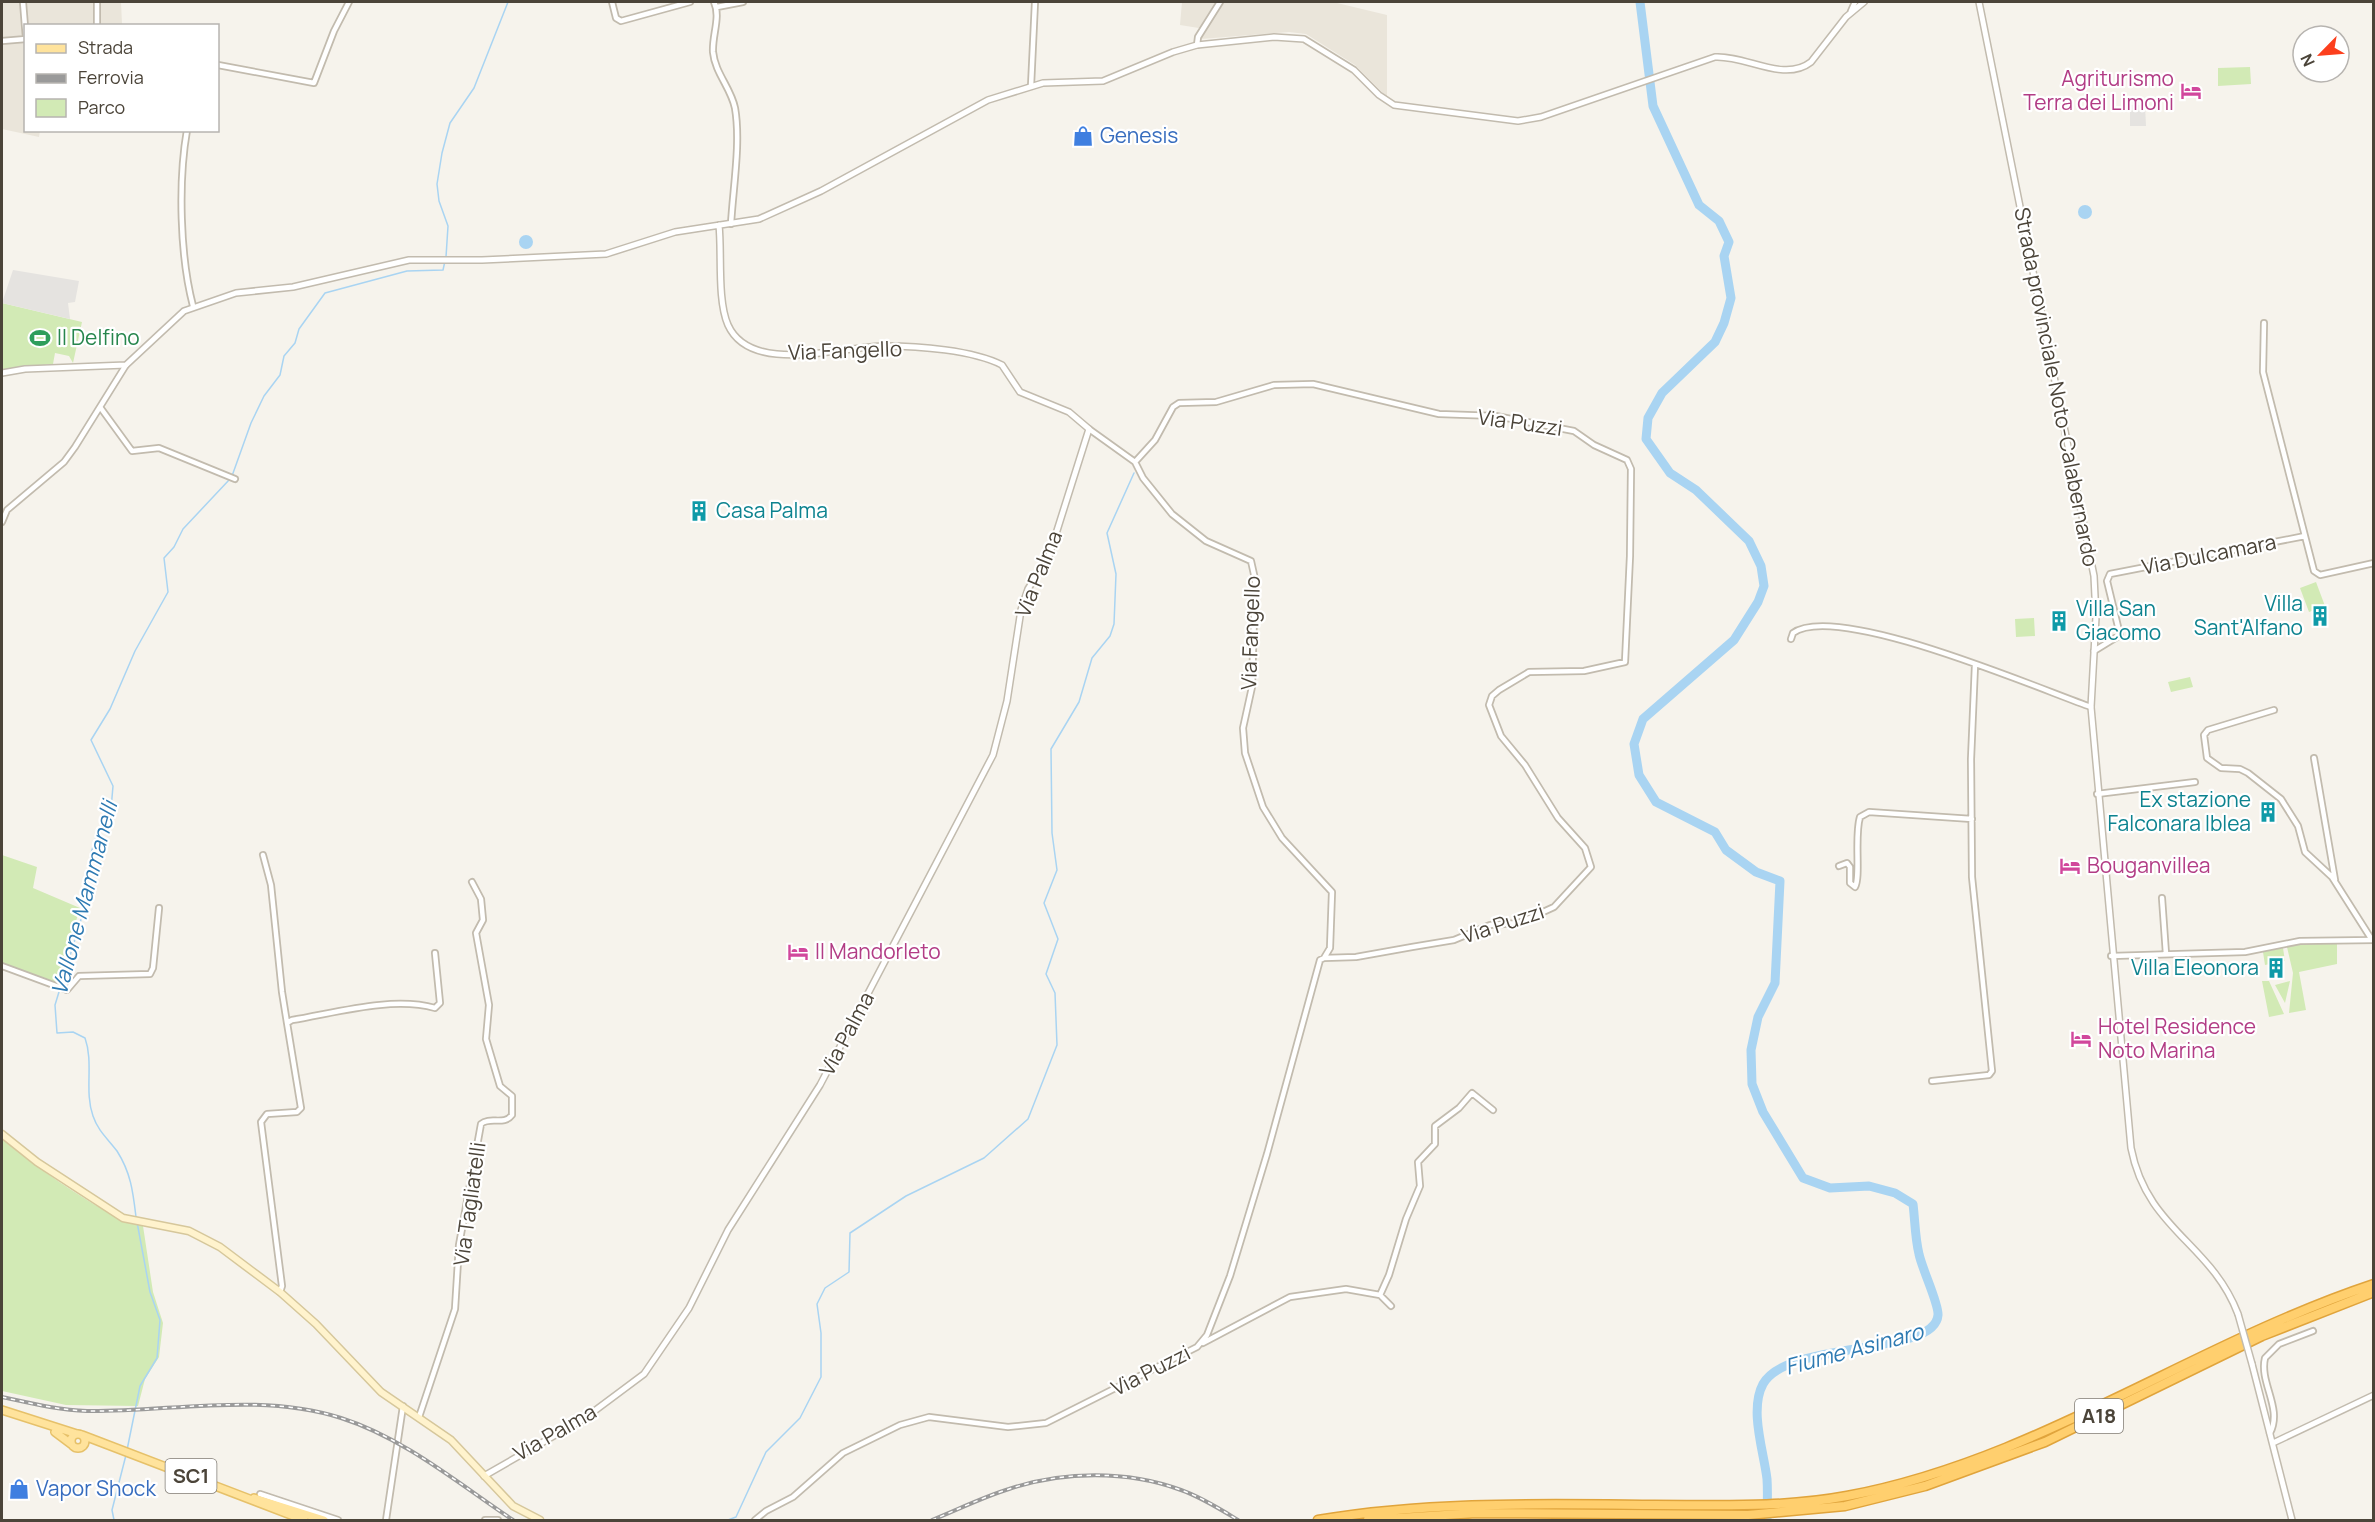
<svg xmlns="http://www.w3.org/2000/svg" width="2375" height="1522" font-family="Manrope,sans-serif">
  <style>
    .residential { fill: #eae5da }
    .green { fill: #d2eab5 }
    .parking { fill: #e5e3e0 }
    .water { fill: #a9d4f2 }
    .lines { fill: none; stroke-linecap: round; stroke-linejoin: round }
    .stream { stroke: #a9d4f2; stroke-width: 1.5 }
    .river { stroke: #a9d4f2; stroke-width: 9 }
    .minor-casing { stroke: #c2bbae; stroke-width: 8 }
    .tertiary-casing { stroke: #c2bbae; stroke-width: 8 }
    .secondary-casing { stroke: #d6c79b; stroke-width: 9 }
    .primary-casing { stroke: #e6c16a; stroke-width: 10 }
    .motorway-casing { stroke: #e0a43c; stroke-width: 11 }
    .minor { stroke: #fff; stroke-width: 4.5 }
    .tertiary { stroke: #fff; stroke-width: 5 }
    .secondary { stroke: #fff3cd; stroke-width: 6 }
    .primary { stroke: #ffe39c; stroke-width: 7 }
    .motorway { stroke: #ffcf6e; stroke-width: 8 }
    .rail-casing { stroke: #9a9a9a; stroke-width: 4 }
    .rail { stroke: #fff; stroke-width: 1.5; stroke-dasharray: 4.5; stroke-linecap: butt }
    .tertiary-bridge-casing { stroke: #c2bbae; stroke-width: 8; stroke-linecap: butt }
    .tertiary-bridge { stroke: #fff; stroke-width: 5 }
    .labels { text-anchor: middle; stroke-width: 4.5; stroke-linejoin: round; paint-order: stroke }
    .shield { fill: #fff; stroke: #817c74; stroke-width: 1.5 }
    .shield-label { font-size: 20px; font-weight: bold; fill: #4b4439 }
    .hotel-label { font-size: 21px; fill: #b23c85; stroke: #fff; text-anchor: start }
    .shop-label { font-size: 21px; fill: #366cbe; stroke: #fff; text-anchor: start }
    .leisure-label { font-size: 21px; fill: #27864d; stroke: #fff; text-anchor: start }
    .street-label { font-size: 21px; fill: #4b4439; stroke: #fff }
    .culture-label { font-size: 21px; fill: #0d838f; stroke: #fff; text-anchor: end }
    .water-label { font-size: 22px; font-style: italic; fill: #2e7ab2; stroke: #fff }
  </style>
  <rect width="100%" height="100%" fill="#f6f3ec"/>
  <path class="residential" d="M 2,2 L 121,2 L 122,24 L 26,26 L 26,130 L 40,131 L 39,137 L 2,129 Z
    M 1182,2 L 1337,3 L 1387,15 L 1387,97 L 1355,65 L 1306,34 L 1289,32 L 1201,39 L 1205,29 L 1180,25 Z"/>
  <path class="green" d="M 2250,67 L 2251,84 L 2218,86 L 2218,68 Z
    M 2,303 L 82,322 L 73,363 L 69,356 L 55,353 L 53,364 L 2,370 Z
    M 2316,582 L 2325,606 L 2309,612 L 2300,588 Z
    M 2034,618 L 2035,636 L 2016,637 L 2015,619 Z
    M 2190,677 L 2193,687 L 2171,692 L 2168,682 Z
    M 2,855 L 37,867 L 33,888 L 80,908 L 56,987 L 2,964 Z
    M 2319,941 L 2337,942 L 2337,964 L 2299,972 L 2306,1010 L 2289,1013 L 2293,973 L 2287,947 Z
    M 2283,948 L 2285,961 L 2265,965 L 2263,952 Z
    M 2262,981 L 2269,981 L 2284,1014 L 2269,1017 Z
    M 2290,981 L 2285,1003 L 2275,985 Z
    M 2,1139 C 31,1163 108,1220 143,1226 L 153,1292 L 163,1323 L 159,1357 L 145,1379 L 138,1406 L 66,1405 L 2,1391 Z"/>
  <path class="parking" d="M 2130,105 L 2145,105 L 2146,126 L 2130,126 Z
    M 13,270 L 79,281 L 75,302 L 68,303 L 70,319 L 2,303 Z"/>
  <path class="water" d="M2078 212a7 7 0 1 1 14 0a7 7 0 1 1-14 0Z
    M519 242a7 7 0 1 1 14 0a7 7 0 1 1-14 0Z"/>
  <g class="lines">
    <path class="stream" d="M 446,257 L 448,226 L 439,201 L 437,184 L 442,153 L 450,123 L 474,88 L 508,2
      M 232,476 L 251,423 L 264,396 L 280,375 L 284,356 L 295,343 L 299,329 L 325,293 L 407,271 L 443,270 L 445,261
      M 136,1217 C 133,1192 131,1173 117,1151 C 108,1139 98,1131 93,1116 C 84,1091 94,1063 85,1038 L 73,1032 L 57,1033 L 55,1005 L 83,913 L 91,853 L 98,831 L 111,809 L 113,786 L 91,740 L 110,709 L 135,651 L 168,592 L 164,558 L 174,547 L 183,529 L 229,480
      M 127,1450 L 140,1386 L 157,1358 L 160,1320 L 150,1292 L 137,1222
      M 114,1520 L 112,1510 L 126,1455
      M 728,1520 L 736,1517 L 766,1452 L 800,1418 L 821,1377 L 821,1333 L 817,1304 L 825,1288 L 849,1272 L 850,1233 L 906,1196 L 984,1158 L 1028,1119 L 1057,1045 L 1055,993 L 1046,974 L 1058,939 L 1044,903 L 1057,870 L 1052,833 L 1051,749 L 1079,702 L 1092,658 L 1110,636 L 1114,624 L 1116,574 L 1107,533 L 1134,473"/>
    <path class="river" d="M 1640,2 L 1653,106 L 1699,205 L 1719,221 L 1729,242 L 1724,256 L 1731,298 L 1724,323 L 1715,342 L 1662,393 L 1648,418 L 1646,439 L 1670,473 L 1696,490 L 1749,541 L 1761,566 L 1764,586 L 1758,602 L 1734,640 L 1643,719 L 1634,744 L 1639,775 L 1656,802 L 1715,832 L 1726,850 L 1756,872 L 1780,881 L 1775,983 L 1758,1017 L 1751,1050 L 1752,1084 L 1763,1112 L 1803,1178 L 1830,1188 L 1869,1186 L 1895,1193 L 1913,1204 C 1915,1220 1915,1238 1919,1254 C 1922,1269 1939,1304 1938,1315 C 1935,1357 1788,1339 1763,1384 C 1749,1410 1764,1452 1767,1479 C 1768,1493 1767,1507 1767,1520"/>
    <g class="minor-casing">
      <path id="minor" d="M 97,2 L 97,26
        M 612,2 L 616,18 L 621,21 L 690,2
        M 714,2 C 721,17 712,35 713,52 C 715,73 731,88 735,108 C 741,143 733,188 731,224
        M 717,7 L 743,2
        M 1851,11 L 1855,2
        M 2,41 L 26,39 L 23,2
        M 1197,45 L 1198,37 L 1220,2
        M 218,65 L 314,83 L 334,31 L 349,2
        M 1031,86 L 1035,2
        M 187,130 C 178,182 180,256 193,306
        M 2264,323 L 2263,372 L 2305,536
        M 100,407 L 132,451 L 159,448 L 235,479
        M 1089,429 L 1135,462 L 1143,478 L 1172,514 L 1206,541 L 1251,561 L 1255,579 L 1252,687 L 1243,728 L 1245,753 L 1263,807 L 1282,838 L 1332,892 L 1330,948 L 1324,958
        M 2,522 L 7,510 L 64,462 L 75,447 L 126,365
        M 1791,639 L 1793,633 C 1836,601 2039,689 2091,707
        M 2094,651 L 2120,635 L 2107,581 L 2110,574 L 2305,536 L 2314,571 L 2320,575 L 2374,563
        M 2274,710 L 2208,730 L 2204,735 L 2207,758 L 2221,768 L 2240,769 L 2248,773 L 2281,799 L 2298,826 L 2305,852 L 2332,877 L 2372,940
        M 2314,758 L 2335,880
        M 2097,794 L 2195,782
        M 263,855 L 271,885 L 282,992 L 287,1023
        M 1839,866 L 1847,863 L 1850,867 L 1850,883 L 1855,887 C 1861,877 1854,836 1860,817 L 1869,812 L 1972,819
        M 2162,898 L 2166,954
        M 2111,956 L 2245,952 L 2300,941 L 2374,940
        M 2,966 L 67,990 L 79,976 L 150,974 L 153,968 L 159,908
        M 1932,1081 L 1989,1075 L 1992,1071 L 1972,877 L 1971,759 L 1975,665
        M 280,1292 L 282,1286 L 261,1122 L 267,1114 L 297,1112 L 301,1108 L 287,1023 L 292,1020 C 335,1013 392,996 435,1008 L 440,1003 L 435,953
        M 1380,1295 L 1391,1306
        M 1203,1343 L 1290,1297 L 1346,1289 L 1380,1295 L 1389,1275 L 1406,1219 L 1420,1186 L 1418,1162 L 1435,1144 L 1435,1126 L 1459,1108 L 1472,1093 L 1493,1110
        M 419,1417 L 455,1309 L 459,1245 L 481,1124 C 490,1116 504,1126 512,1115 L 512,1096 L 500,1086 L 486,1039 L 489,1005 L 476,933 L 483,920 L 481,899 L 472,882
        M 2270,1433 C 2283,1408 2259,1383 2265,1358 L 2279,1344 L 2313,1331
        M 260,1494 L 338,1520
        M 386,1520 L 403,1406
        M 485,1520 L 498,1520
        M 755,1520 L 766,1511 L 793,1497 L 843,1453 L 900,1425 L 929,1417 L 1008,1427 L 1046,1423 L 1197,1347 L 1207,1335 L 1230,1276 L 1267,1154 L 1320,960 L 1324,958 L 1356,957 L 1412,947 L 1454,940 L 1490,925 L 1519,923 L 1554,907 L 1591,867 L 1585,848 L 1558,818 L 1525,765 L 1501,736 L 1489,705 L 1492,696 L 1499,690 L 1529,672 L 1584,671 L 1625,662 L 1630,556 L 1631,469 L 1627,460 L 1594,445 L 1574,431 L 1496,416 L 1439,414 L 1313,384 L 1274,385 L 1216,402 L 1179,403 L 1173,407 L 1155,440 L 1135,462"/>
    </g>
    <g class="tertiary-casing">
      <path id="tertiary" d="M 1979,2 L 2094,576 L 2096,617 L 2091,707 L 2131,1148 C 2147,1230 2211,1243 2238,1314
        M 2,373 L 25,369 L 126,365 L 184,311 L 236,293 L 293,287 L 409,260 L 482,260 L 606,254 L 675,232 L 759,219 L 821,191 L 988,100 L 1043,83 L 1103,81 L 1173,52 L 1197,45 L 1274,37 L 1304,39 L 1354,70 L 1379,95 L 1394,105 L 1518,121 L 1541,117 L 1715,57 C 1746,55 1784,83 1811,62 L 1846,17 L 1864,2
        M 2252,1364 L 2292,1520
        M 2273,1443 L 2374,1395
        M 484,1476 L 585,1418 L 644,1374 L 689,1308 L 728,1230 L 820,1085 L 993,755 L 1007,701 L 1021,610 L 1028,589 L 1049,556 L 1089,429 L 1069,412 L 1020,392 L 1002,365 C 973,350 918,346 885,346 C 842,346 751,376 728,325 C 717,300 722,253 719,225"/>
    </g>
    <g class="secondary-casing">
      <path id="secondary" d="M 2,1134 L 37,1162 L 123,1218 L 189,1231 L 220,1247 L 280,1292 L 316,1324 L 381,1392 L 451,1440 L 513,1506 L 540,1520"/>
    </g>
    <g class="primary-casing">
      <path id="primary" d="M 2,1410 L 77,1434
        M 55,1432 L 71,1444
        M71 1441a7 7 0 1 1 14 0a7 7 0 1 1-14 0Z
        M 82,1435 L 304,1520
        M 254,1498 L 324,1520"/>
    </g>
    <g class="motorway-casing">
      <path id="motorway" d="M 1318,1520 C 1429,1501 1542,1504 1654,1505 C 1718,1505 1783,1508 1847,1496 C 2036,1461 2193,1344 2374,1284
        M 1368,1520 L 1476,1513 L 1748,1515 L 1845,1506 L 1925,1486 L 2045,1442 L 2262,1336 L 2374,1292"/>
    </g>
    <use href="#minor" class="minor"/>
    <use href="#tertiary" class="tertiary"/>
    <use href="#secondary" class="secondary"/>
    <use href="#primary" class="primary"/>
    <use href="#motorway" class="motorway"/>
    <g class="rail-casing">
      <path id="rail" d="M 2,1397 C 30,1403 58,1410 87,1411 C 171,1412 259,1392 341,1418 C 404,1438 459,1484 513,1520
        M 932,1520 C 957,1510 983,1497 1009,1489 C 1063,1471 1127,1470 1181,1490 C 1201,1497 1220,1509 1238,1520"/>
    </g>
    <use href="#rail" class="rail"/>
    <g class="tertiary-bridge-casing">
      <path id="tertiary-bridge" d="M 2238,1314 L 2252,1364"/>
    </g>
    <use href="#tertiary-bridge" class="tertiary-bridge"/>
  </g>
  <defs>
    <g id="hotel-bare" transform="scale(1.62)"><path d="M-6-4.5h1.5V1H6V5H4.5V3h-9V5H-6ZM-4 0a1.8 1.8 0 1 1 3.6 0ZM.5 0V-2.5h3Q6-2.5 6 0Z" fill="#d1479c" stroke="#fff" stroke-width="2.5" paint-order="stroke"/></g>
    <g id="shop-bare" transform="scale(1.62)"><path d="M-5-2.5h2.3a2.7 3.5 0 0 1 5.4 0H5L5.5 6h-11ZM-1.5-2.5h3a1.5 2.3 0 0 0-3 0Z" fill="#3f7fe0" stroke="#fff" stroke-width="2.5" paint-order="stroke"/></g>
    <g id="stadium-bare" transform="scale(1.62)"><path d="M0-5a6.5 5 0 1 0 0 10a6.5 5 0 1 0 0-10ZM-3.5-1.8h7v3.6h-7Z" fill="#2e9e5b" stroke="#fff" stroke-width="2.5" paint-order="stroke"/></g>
    <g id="building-bare" transform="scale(1.62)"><path d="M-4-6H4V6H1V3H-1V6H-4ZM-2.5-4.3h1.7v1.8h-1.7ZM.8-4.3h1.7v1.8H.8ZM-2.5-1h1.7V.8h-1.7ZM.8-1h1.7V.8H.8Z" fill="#0f9aa8" stroke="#fff" stroke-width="2.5" paint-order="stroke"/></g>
  </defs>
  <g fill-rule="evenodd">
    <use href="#hotel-bare" x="2191" y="91"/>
    <use href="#shop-bare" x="1083" y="136"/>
    <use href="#stadium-bare" x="40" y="338"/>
    <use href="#building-bare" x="699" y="511"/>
    <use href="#building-bare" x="2320" y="616"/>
    <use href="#building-bare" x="2059" y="621"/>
    <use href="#building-bare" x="2268" y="812"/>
    <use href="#hotel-bare" x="2070" y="866"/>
    <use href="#hotel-bare" x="798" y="952"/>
    <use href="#building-bare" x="2276" y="968"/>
    <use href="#hotel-bare" x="2081" y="1039"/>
    <use href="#shop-bare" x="19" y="1489"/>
  </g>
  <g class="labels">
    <g class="shield">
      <rect x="2075" y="1399" width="48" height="34" rx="4.5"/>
      <rect x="165.5" y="1459" width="51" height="34" rx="4.5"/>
    </g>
    <g class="shield-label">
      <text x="2099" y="1423">A18</text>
      <text x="191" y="1483">SC1</text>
    </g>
    <g class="hotel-label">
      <text x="2174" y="86" text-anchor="end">Agriturismo<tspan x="2174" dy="24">Terra dei Limoni</tspan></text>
      <text x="2087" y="873">Bouganvillea</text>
      <text x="815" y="959">Il Mandorleto</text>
      <text x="2098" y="1034">Hotel Residence<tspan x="2098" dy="24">Noto Marina</tspan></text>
    </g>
    <g class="shop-label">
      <text x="1100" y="143">Genesis</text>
      <text x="36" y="1496">Vapor Shock</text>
    </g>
    <g class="leisure-label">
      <text x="57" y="345">Il Delfino</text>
    </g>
    <g class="street-label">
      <text transform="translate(845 351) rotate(-2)" y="7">Via Fangello</text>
      <text transform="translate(2056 387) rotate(79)" y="7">Strada provinciale Noto-Calabernardo</text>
      <text transform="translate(1520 423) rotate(8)" y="7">Via Puzzi</text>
      <text transform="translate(2209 555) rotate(-11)" y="7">Via Dulcamara</text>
      <text transform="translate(1039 574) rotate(-68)" y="7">Via Palma</text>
      <text transform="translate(1251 633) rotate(-88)" y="7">Via Fangello</text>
      <text transform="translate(1503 924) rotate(-18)" y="7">Via Puzzi</text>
      <text transform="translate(847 1034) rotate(-62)" y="7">Via Palma</text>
      <text transform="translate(470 1204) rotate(-82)" y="7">Via Tagliatelli</text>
      <text transform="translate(1151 1371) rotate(-27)" y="7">Via Puzzi</text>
      <text transform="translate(555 1433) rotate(-30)" y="7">Via Palma</text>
    </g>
    <g class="culture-label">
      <text x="716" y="518" text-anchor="start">Casa Palma</text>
      <text x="2303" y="611">Villa<tspan x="2303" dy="24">Sant'Alfano</tspan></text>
      <text x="2076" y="616" text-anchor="start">Villa San<tspan x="2076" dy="24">Giacomo</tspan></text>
      <text x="2251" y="807">Ex stazione<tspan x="2251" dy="24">Falconara Iblea</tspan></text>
      <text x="2259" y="975">Villa Eleonora</text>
    </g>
    <g class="water-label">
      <text transform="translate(84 898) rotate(-75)" y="8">Vallone Mammanelli</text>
      <text transform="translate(1854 1349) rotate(-15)" y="8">Fiume Asinaro</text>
    </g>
  </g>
  <rect width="2375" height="1522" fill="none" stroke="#4b4439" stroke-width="6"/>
  <rect x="24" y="24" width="195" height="108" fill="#ffffff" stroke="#b7b4b0" stroke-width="1.5"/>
  <rect x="36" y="44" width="30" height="9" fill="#ffe39c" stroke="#b7b4b0" stroke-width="1.5"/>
  <text x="78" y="54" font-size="18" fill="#4b4439">Strada</text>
  <rect x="36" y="74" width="30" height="9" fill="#9a9a9a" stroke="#b7b4b0" stroke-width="1.5"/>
  <text x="78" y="84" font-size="18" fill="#4b4439">Ferrovia</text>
  <rect x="36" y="99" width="30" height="18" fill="#d2eab5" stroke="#b7b4b0" stroke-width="1.5"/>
  <text x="78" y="114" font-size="18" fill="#4b4439">Parco</text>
  <g transform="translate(2321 54) rotate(245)"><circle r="28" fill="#ffffff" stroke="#b7b4b0" stroke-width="1.5"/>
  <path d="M0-4.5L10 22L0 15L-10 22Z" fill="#fc3f1d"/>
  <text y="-9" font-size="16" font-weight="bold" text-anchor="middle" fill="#4b4439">N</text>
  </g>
</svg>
